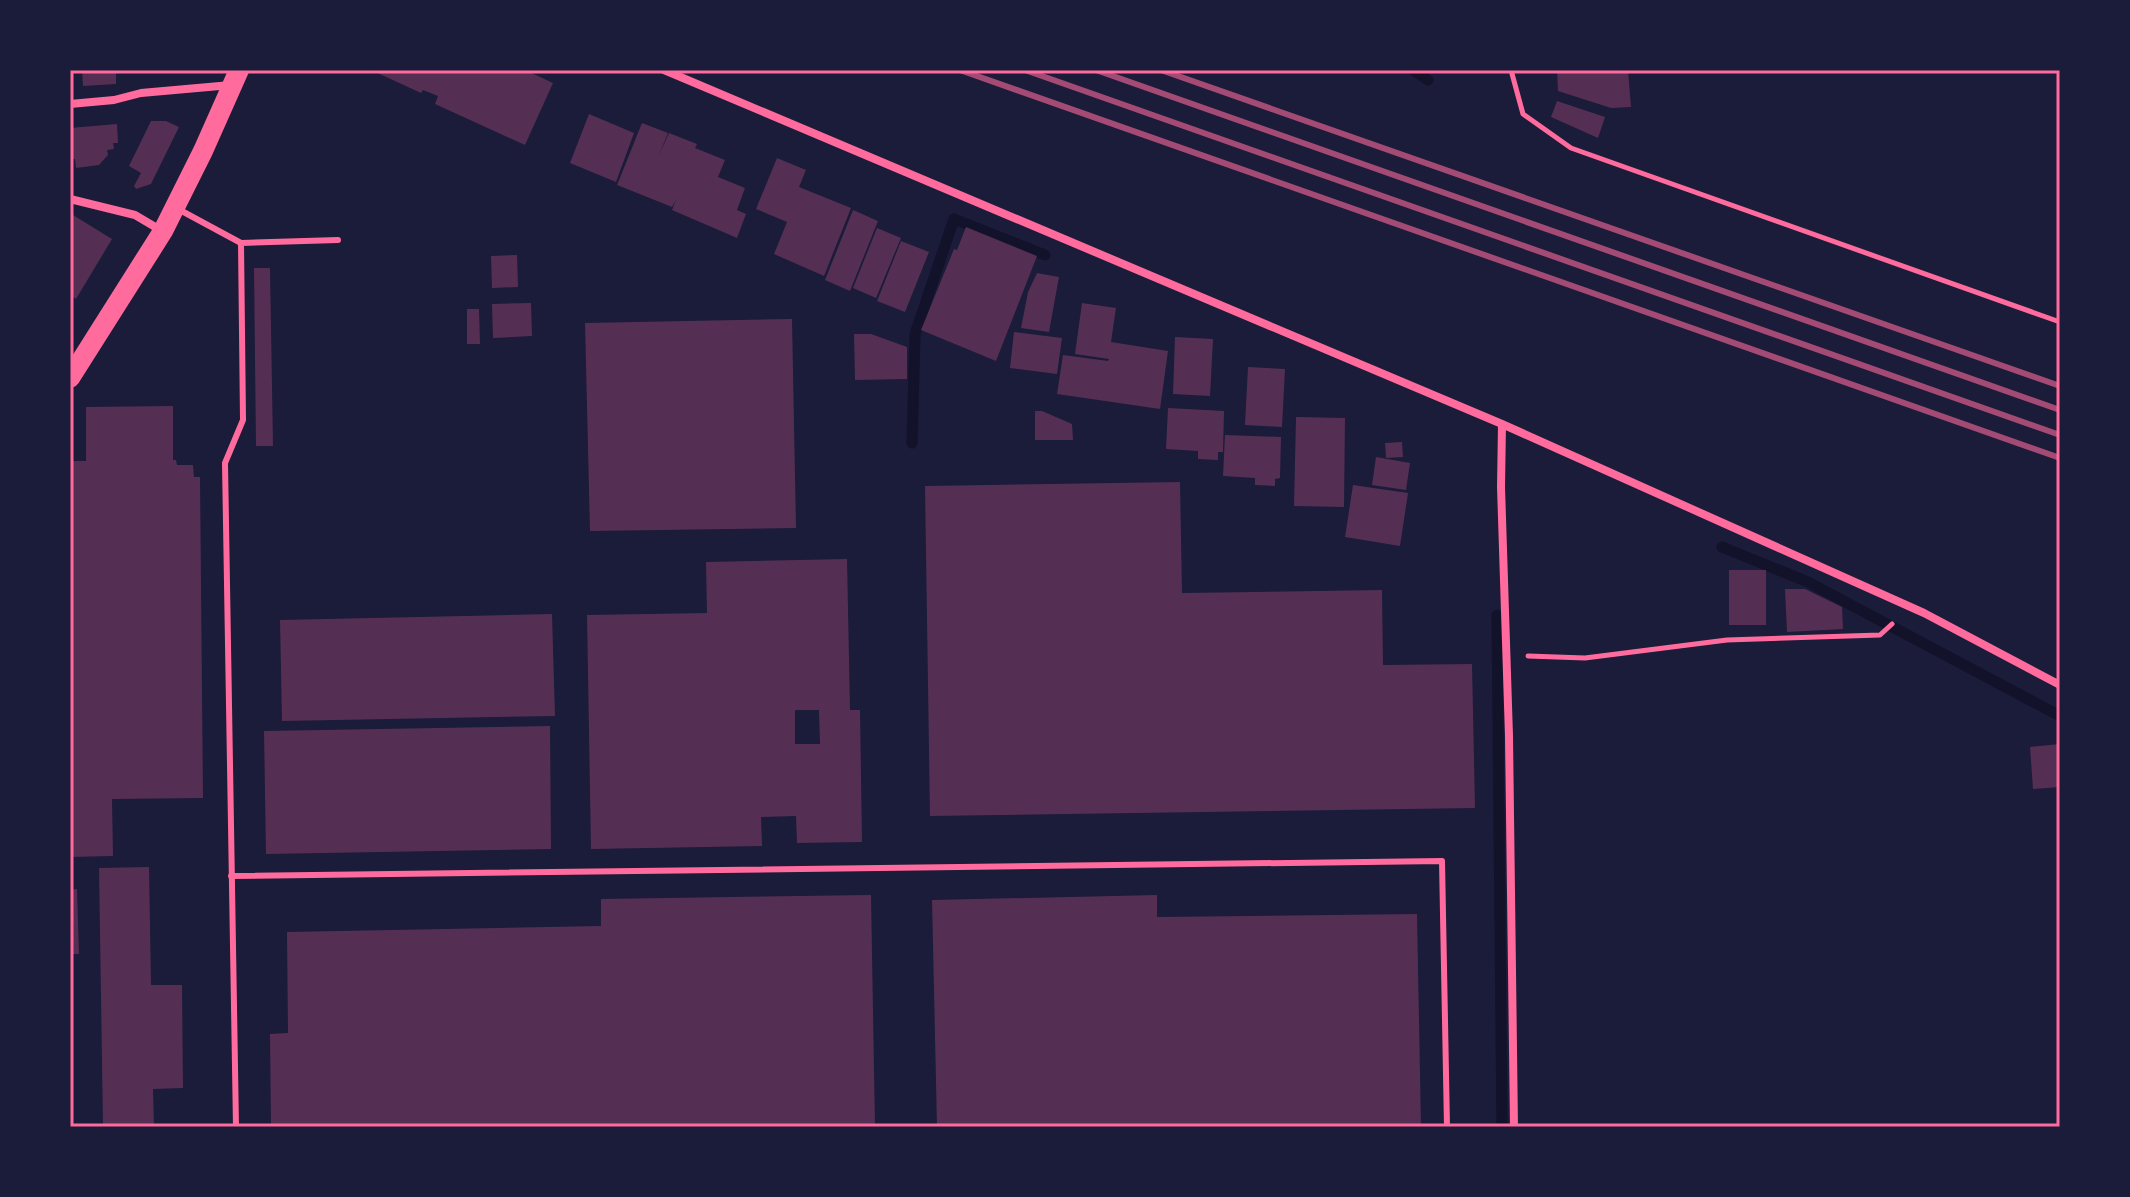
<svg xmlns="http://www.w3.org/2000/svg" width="2130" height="1197" font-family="'DM Sans',sans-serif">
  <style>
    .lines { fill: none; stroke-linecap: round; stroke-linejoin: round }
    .stream { stroke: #12122b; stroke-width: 11 }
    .building { fill: #542f53; fill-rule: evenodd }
    .path { stroke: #ff6b9d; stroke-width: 5 }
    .service { stroke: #ff6b9d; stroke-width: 6 }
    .minor { stroke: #ff6b9d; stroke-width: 8 }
    .primary { stroke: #ff6b9d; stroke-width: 20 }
    .rail { stroke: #a44b75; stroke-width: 6 }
    .neatline { fill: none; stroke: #ff6b9d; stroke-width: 3 }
  </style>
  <rect width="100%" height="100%" fill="#1b1b3a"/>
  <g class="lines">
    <path class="stream" d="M 1413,70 L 1428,80
      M 912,443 L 915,334 L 954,219 L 1045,255
      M 1722,547 L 1808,582 L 2060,716
      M 1497,615 L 1502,1127"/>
  </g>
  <path class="building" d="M 82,70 L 116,70 L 116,84 L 83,86 Z
    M 371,70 L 525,70 L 553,83 L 525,145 L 435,104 L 438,96 L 423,90 L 421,93 Z
    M 1557,70 L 1628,70 L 1631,107 L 1611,108 L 1558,91 Z
    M 1557,101 L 1605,117 L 1598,138 L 1551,117 Z
    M 589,114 L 634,133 L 616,182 L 570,163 Z
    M 151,121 L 166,121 L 179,127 L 151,184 L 136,189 L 134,186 L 141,173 L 129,166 Z
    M 642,123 L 668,133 L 658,157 L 669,133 L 697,144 L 695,148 L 725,160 L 718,177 L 745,188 L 737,210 L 746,214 L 737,238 L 672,210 L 676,200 L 672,207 L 617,185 Z
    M 117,124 L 118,143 L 113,143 L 114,149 L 107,150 L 108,155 L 99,165 L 76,168 L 75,159 L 70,159 L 70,128 Z
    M 777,158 L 806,170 L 799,187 L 851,208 L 824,276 L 774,254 L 787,222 L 756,209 Z
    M 853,210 L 878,221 L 850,291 L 825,280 Z
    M 73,215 L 112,239 L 76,299 L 70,295 L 70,218 Z
    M 966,227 L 1037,256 L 996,361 L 921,330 L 954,249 L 957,250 Z
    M 877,228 L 901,238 L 876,298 L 853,288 Z
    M 901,241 L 929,252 L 905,312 L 877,301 Z
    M 517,255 L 518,287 L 492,288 L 491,256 Z
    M 254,268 L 270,268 L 273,446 L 256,446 Z
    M 1037,273 L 1059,277 L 1049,332 L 1021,328 L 1028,292 Z
    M 531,303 L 532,336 L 493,338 L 492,304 Z
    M 1082,303 L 1116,308 L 1111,342 L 1168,351 L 1160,409 L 1057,394 L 1063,355 L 1108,361 L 1109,359 L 1075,354 Z
    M 467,309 L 479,309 L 480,344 L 467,344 Z
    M 792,319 L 796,528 L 590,531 L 585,323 Z
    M 1014,332 L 1062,338 L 1057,374 L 1010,368 Z
    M 854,334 L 871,334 L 907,347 L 907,379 L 855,380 Z
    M 1175,337 L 1213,339 L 1210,396 L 1173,394 Z
    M 1248,367 L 1285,369 L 1282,427 L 1245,425 Z
    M 173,406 L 173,460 L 176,460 L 177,465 L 193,465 L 194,477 L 200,477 L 203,798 L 112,799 L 113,856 L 70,857 L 70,461 L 86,461 L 86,407 Z
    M 1168,408 L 1224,411 L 1223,452 L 1218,452 L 1218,460 L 1198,459 L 1198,451 L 1166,449 Z
    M 1035,411 L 1042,411 L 1072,424 L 1073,440 L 1035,440 Z
    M 1296,417 L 1345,418 L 1344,507 L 1294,506 Z
    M 1225,435 L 1281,437 L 1280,478 L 1275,479 L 1275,486 L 1255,485 L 1255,478 L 1223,476 Z
    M 1402,442 L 1403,457 L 1386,458 L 1385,443 Z
    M 1376,457 L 1410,463 L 1406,490 L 1372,485 Z
    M 1180,482 L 1182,593 L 1382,590 L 1383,665 L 1472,664 L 1475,808 L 930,816 L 925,486 Z
    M 1353,485 L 1408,493 L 1400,546 L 1345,537 Z
    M 847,559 L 850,710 L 860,710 L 862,842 L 797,843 L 796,816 L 761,817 L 762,846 L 591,849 L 587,615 L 707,613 L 706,562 ZM 795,710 L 819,710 L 820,744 L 795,744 Z
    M 1729,570 L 1766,570 L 1766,625 L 1729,625 Z
    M 1785,589 L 1805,589 L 1842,607 L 1843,629 L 1787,632 Z
    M 552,614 L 555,716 L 282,721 L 280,620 Z
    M 550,726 L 551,849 L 266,854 L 264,731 Z
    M 2060,744 L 2060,787 L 2033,789 L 2030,747 Z
    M 149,867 L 151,985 L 182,985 L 183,1088 L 153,1089 L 154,1127 L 103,1127 L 99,868 Z
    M 77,889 L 79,954 L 70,954 L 70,890 Z
    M 871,895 L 875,1127 L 271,1127 L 270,1034 L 288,1033 L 287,932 L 601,926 L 601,899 Z
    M 1157,895 L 1157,917 L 1417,914 L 1421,1127 L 937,1127 L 932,900 Z"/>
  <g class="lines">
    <path class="path" d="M 1511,70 L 1523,114 L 1571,148 L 2060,322
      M 1528,656 L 1585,658 L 1727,640 L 1880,635 L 1892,624"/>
    <path class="service" d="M 178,209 L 241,243
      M 231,876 L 1442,861 L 1447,1127
      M 236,1127 L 225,463 L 243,420 L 241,243 L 338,240"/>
    <path class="minor" d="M 664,70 L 1502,424 L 1924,613 L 2060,685
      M 70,104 L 114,100 L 141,93 L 231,85
      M 70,199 L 135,215 L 162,231
      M 1502,424 L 1501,487 L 1509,736 L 1514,1127"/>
    <path class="primary" d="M 70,378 L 163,231 L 203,151 L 239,70"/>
    <path class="rail" d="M 960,70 L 2060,458
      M 1025,70 L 2060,435
      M 1096,70 L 2060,410
      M 1161,70 L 2060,386"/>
  </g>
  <rect width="2130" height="1197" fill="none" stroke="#1b1b3a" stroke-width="144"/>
  <rect x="72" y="72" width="1986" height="1053" class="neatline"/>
</svg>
